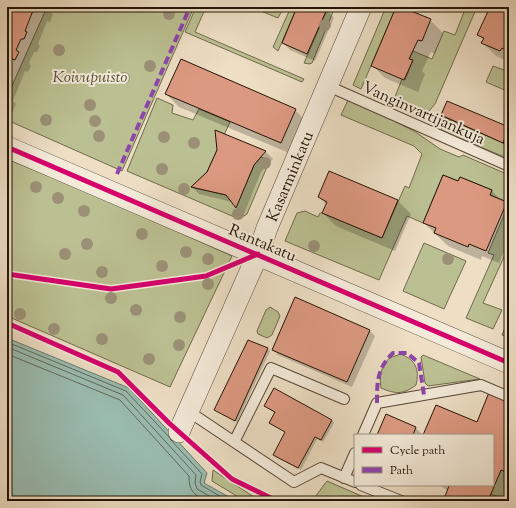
<svg xmlns="http://www.w3.org/2000/svg" width="516" height="508" font-family="'Sorts Mill Goudy',serif">
  <style>
    .green { fill: #bbc092; stroke: #6f6a4c }
    .water { fill: #9abcb0; stroke: #6a796c }
    .shadow { fill: #0003 }
    .lines { fill: none; stroke-linecap: round; stroke-linejoin: round }
    .shore { stroke: #5e685a; stroke-width: 1 }
    .building { fill: #dc9981; stroke: #231405 }
    .lane-casing { stroke: #564635; stroke-width: 12 }
    .street-casing { stroke: #564635; stroke-width: 22 }
    .lane { stroke: #f3ead9; stroke-width: 10 }
    .street { stroke: #f3ead9; stroke-width: 21 }
    .quiet { stroke: #8e44ad; stroke-width: 4; stroke-dasharray: 8 4; stroke-linecap: butt }
    .cycleway-casing { stroke: #f3ead9; stroke-width: 8 }
    .cycleway { stroke: #d6006c; stroke-width: 5 }
    .tree { fill: #9b9076 }
    .labels { text-anchor: middle; stroke-width: 4; stroke-linejoin: round; paint-order: stroke }
    .park-label { font-size: 16px; font-style: italic; fill: #585036; stroke: #f3ead9 }
    .street-label { font-size: 16px; fill: #231405; stroke: #f3ead9 }
  </style>
  <rect width="100%" height="100%" fill="#eddec4"/>
  <filter id="stains"><feTurbulence type="fractalNoise" baseFrequency=".005" numOctaves="4"/><feColorMatrix values="0 0 0 0 .2 0 0 0 0 .09 0 0 0 0 .02 0 0 0 .5 -.17"/></filter>
  <radialGradient id="worn" r=".72"><stop offset=".6" stop-color="#630" stop-opacity="0"/><stop offset="1" stop-color="#630" stop-opacity=".3"/></radialGradient>
  <path class="green" d="M 47,7 L 194,7 L 122,171 L 7,120 L 7,97 Z
    M 196,7 L 206,7 L 195,32 L 304,79 L 302,82 L 185,32 Z
    M 251,7 L 284,7 L 278,18 Z
    M 291,7 L 297,7 L 278,51 L 273,47 Z
    M 321,7 L 335,7 L 312,63 L 309,64 L 304,63 L 327,10 Z
    M 386,7 L 396,7 L 361,89 L 353,85 Z
    M 466,7 L 477,7 L 435,104 L 425,116 L 393,102 L 402,79 L 405,80 L 413,60 L 409,59 L 413,51 L 432,59 L 444,31 L 455,35 Z
    M 509,58 L 509,92 L 486,82 L 493,66 L 504,70 Z
    M 157,98 L 173,105 L 172,113 L 193,120 L 199,109 L 230,122 L 207,172 L 191,187 L 226,195 L 236,207 L 254,165 L 261,157 L 270,160 L 247,214 L 239,219 L 127,171 Z
    M 349,98 L 414,131 L 440,149 L 459,157 L 463,155 L 509,175 L 509,246 L 483,303 L 502,310 L 493,329 L 466,318 L 494,255 L 488,253 L 509,203 L 490,195 L 492,190 L 460,177 L 458,181 L 443,175 L 423,223 L 407,216 L 379,280 L 285,241 L 297,213 L 305,211 L 318,217 L 320,213 L 322,213 L 382,238 L 405,186 L 409,188 L 422,154 L 414,146 L 341,115 Z
    M 444,117 L 509,145 L 509,159 L 441,130 Z
    M 7,159 L 109,201 L 232,256 L 170,387 L 7,316 Z
    M 424,243 L 466,261 L 444,309 L 403,291 Z
    M 270,307 L 278,312 L 280,316 L 272,335 L 267,338 L 258,334 L 257,331 L 266,310 Z
    M 509,319 L 509,337 L 502,335 Z
    M 400,354 C 415,359 420,369 416,385 C 403,395 395,394 381,388 C 379,378 381,364 390,358 C 393,356 397,356 400,354 Z
    M 423,355 L 480,379 L 428,386 L 425,383 L 421,357 Z
    M 213,470 L 260,501 L 245,501 L 212,481 Z
    M 501,470 L 509,473 L 509,501 L 490,494 Z
    M 327,481 L 373,501 L 312,501 Z"/>
  <path class="water" d="M 7,338 L 129,388 L 207,473 L 204,483 L 236,501 L 7,501 Z"/>
  <path class="shadow" d="M 7,7 L 52,7 L 50,12 L 53,14 L 50,22 L 47,21 L 38,44 L 40,46 L 37,52 L 34,52 L 29,63 L 31,66 L 28,72 L 25,71 L 13,101 L 16,104 L 12,113 L 8,112 L 7,114 Z
    M 298,7 L 319,7 L 326,10 L 334,18 L 315,61 L 290,50 L 283,43 Z
    M 397,7 L 430,20 L 443,33 L 435,54 L 431,52 L 422,71 L 425,74 L 418,92 L 385,78 L 372,65 Z
    M 491,7 L 496,7 L 509,13 L 509,62 L 496,56 L 483,43 L 484,40 L 478,35 Z
    M 166,94 L 295,110 L 308,123 L 294,155 L 179,107 Z
    M 447,103 L 509,128 L 509,146 L 447,120 L 442,115 Z
    M 216,132 L 266,152 L 273,159 L 261,172 L 244,214 L 232,202 L 199,194 L 192,187 L 207,173 L 218,150 Z
    M 460,178 L 492,191 L 501,200 L 509,205 L 509,240 L 499,263 L 482,256 L 481,260 L 448,246 L 424,223 L 459,182 Z
    M 319,197 L 398,201 L 411,214 L 395,251 L 336,226 L 323,213 L 327,205 Z
    M 370,331 L 375,336 L 352,387 L 278,355 L 273,350 Z
    M 248,341 L 268,349 L 270,351 L 237,422 L 215,410 Z
    M 509,399 L 509,483 L 501,501 L 444,501 L 448,491 L 440,485 L 493,485 L 493,435 L 424,435 L 477,423 Z
    M 265,406 L 332,420 L 334,423 L 323,442 L 317,439 L 301,470 L 276,457 L 286,432 L 270,423 L 275,413 Z
    M 387,416 L 416,428 L 421,433 L 420,435 L 378,435 Z"/>
  <g class="lines">
    <path class="shore" d="M 7,342 L 126,391 L 170,438
      M 7,347 L 123,395 L 196,475 L 195,483 L 197,489 L 218,501
      M 7,354 L 120,400 L 189,476 C 189,491 193,494 206,501
      M 170,439 L 202,474 L 200,482 L 201,485 L 228,501"/>
  </g>
  <path class="building" d="M 7,7 L 38,7 L 37,10 L 34,8 L 25,31 L 27,32 L 24,39 L 21,39 L 16,50 L 19,52 L 15,60 L 12,59 L 7,71 Z
    M 297,7 L 321,7 L 327,9 L 307,54 L 282,43 Z
    M 396,7 L 401,7 L 431,19 L 422,41 L 418,40 L 409,59 L 413,60 L 404,80 L 371,66 Z
    M 490,7 L 498,7 L 509,12 L 509,52 L 502,48 L 500,51 L 481,43 L 484,38 L 477,35 Z
    M 181,59 L 296,109 L 281,143 L 165,94 Z
    M 447,101 L 509,127 L 503,143 L 441,115 Z
    M 509,129 L 509,145 L 503,143 Z
    M 215,130 L 266,151 L 254,165 L 236,208 L 226,195 L 191,187 L 207,172 L 217,150 Z
    M 329,171 L 398,200 L 382,238 L 322,213 L 327,202 L 318,197 Z
    M 443,175 L 458,181 L 460,177 L 492,190 L 490,195 L 507,202 L 486,251 L 469,244 L 468,247 L 434,233 L 436,228 L 423,223 Z
    M 295,297 L 370,330 L 347,382 L 272,350 Z
    M 248,340 L 268,348 L 235,421 L 214,410 Z
    M 274,388 L 332,420 L 321,440 L 315,437 L 298,468 L 273,455 L 285,432 L 269,423 L 275,412 L 264,406 Z
    M 490,390 L 509,398 L 509,473 L 501,470 L 488,501 L 443,501 L 449,486 L 447,485 L 493,485 L 493,435 L 423,435 L 436,405 L 477,422 Z
    M 386,414 L 416,427 L 413,435 L 377,435 Z"/>
  <g class="lines">
    <g class="lane-casing">
      <path id="lane" d="M 328,86 L 509,166
        M 188,411 L 294,482 L 321,468 L 355,482
        M 363,435 L 377,403 L 481,385 L 509,397
        M 234,442 L 271,368 L 344,399
        M 344,478 L 355,453
        M 361,485 L 401,501"/>
    </g>
    <g class="street-casing">
      <path id="street" d="M 7,147 L 509,363
        M 179,432 L 258,254 L 267,228 L 361,7"/>
    </g>
    <use href="#lane" class="lane"/>
    <use href="#street" class="street"/>
    <path class="quiet" d="M 117,174 L 190,7
      M 377,403 C 377,382 377,368 393,353 L 407,353 L 419,363 L 424,395"/>
    <g class="cycleway-casing">
      <path id="cycleway" d="M 7,147 L 509,363
        M 7,274 L 111,289 L 206,276 L 258,254
        M 7,323 L 118,372 L 169,423 L 232,479 L 277,501"/>
    </g>
    <use href="#cycleway" class="cycleway"/>
  </g>
  <g class="tree">
    <circle cx="169" cy="14" r="6"/>
    <circle cx="325" cy="25" r="6"/>
    <circle cx="59" cy="50" r="6"/>
    <circle cx="150" cy="66" r="6"/>
    <circle cx="124" cy="78" r="6"/>
    <circle cx="90" cy="105" r="6"/>
    <circle cx="46" cy="120" r="6"/>
    <circle cx="95" cy="121" r="6"/>
    <circle cx="99" cy="136" r="6"/>
    <circle cx="164" cy="137" r="6"/>
    <circle cx="194" cy="143" r="6"/>
    <circle cx="265" cy="163" r="6"/>
    <circle cx="162" cy="169" r="6"/>
    <circle cx="36" cy="187" r="6"/>
    <circle cx="184" cy="189" r="6"/>
    <circle cx="58" cy="198" r="6"/>
    <circle cx="84" cy="211" r="6"/>
    <circle cx="238" cy="214" r="6"/>
    <circle cx="142" cy="234" r="6"/>
    <circle cx="87" cy="244" r="6"/>
    <circle cx="314" cy="246" r="6"/>
    <circle cx="186" cy="252" r="6"/>
    <circle cx="65" cy="254" r="6"/>
    <circle cx="208" cy="259" r="6"/>
    <circle cx="448" cy="259" r="6"/>
    <circle cx="162" cy="266" r="6"/>
    <circle cx="102" cy="272" r="6"/>
    <circle cx="208" cy="284" r="6"/>
    <circle cx="111" cy="298" r="6"/>
    <circle cx="136" cy="310" r="6"/>
    <circle cx="20" cy="314" r="6"/>
    <circle cx="180" cy="317" r="6"/>
    <circle cx="54" cy="329" r="6"/>
    <circle cx="102" cy="339" r="6"/>
    <circle cx="179" cy="345" r="6"/>
    <circle cx="149" cy="359" r="6"/>
  </g>
  <g class="labels">
    <g class="park-label">
      <text x="90" y="82">Koivupuisto</text>
    </g>
    <g class="street-label">
      <text transform="translate(424 112) rotate(24)" y="6">Vanginvartijankuja</text>
      <text transform="translate(289 176) rotate(-67)" y="6">Kasarminkatu</text>
      <text transform="translate(263 242) rotate(23)" y="6">Rantakatu</text>
    </g>
  </g>
  <rect width="516" height="508" fill="none" stroke="#eddec4" stroke-width="24"/>
  <rect x="8" y="8" width="500" height="492" fill="none" stroke="#231405" stroke-width="2"/>
  <rect x="12" y="12" width="492" height="484" fill="none" stroke="#231405"/>
  <rect x="354" y="434" width="140" height="52" fill="#f3ead9" stroke="#a09484"/>
  <rect x="362" y="447" width="20" height="6" fill="#d6006c" stroke="#a09484"/>
  <text x="390" y="454" font-size="12" fill="#231405">Cycle path</text>
  <rect x="362" y="467" width="20" height="6" fill="#8e44ad" stroke="#a09484"/>
  <text x="390" y="474" font-size="12" fill="#231405">Path</text>
  <rect width="100%" height="100%" filter="url(#stains)"/>
  <rect width="100%" height="100%" fill="url(#worn)"/>
</svg>
